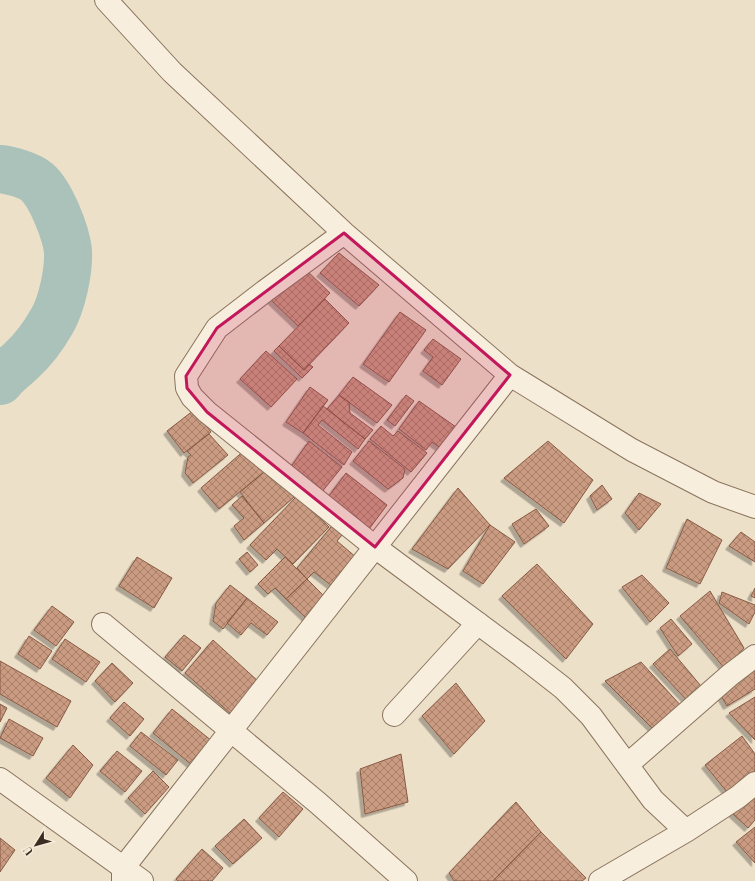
<svg xmlns="http://www.w3.org/2000/svg" width="755" height="881" font-family="'Playfair Display',serif">
  <style>
    .lines { fill: none; stroke-linecap: round; stroke-linejoin: round }
    .river { stroke: #aac2b9; stroke-width: 48 }
    .building { fill: url(#building-cross-hatch); stroke: #885b45; filter: url(#shadow) }
    .minor-casing { stroke: #8a735e; stroke-width: 24 }
    .minor { stroke: #f8eedd; stroke-width: 22 }
    .marked { fill: #c2185b; fill-opacity: 0.2; stroke: #c2185b; stroke-width: 3; stroke-linejoin: round }
  </style>
  <defs>
    <pattern id="building-cross-hatch" width="8" height="8" patternUnits="userSpaceOnUse"><rect width="8" height="8" fill="#ca9b81"/><path d="M0 0l8 8M0 8l8-8" fill="none" stroke="#a57f69"/></pattern>
    <filter id="shadow"><feDropShadow dx="-3.5" dy="3.5" stdDeviation="0" flood-color="#0004"/></filter>
  </defs>
  <rect width="100%" height="100%" fill="#ede0c9"/>
  <g class="lines">
    <path class="river" d="M 0,169 C 10,170 29,175 37,182 C 51,194 66,233 68,251 C 69,271 62,304 52,321 C 44,335 34,349 22,360 C 15,367 6,373 0,381"/>
  </g>
  <path class="building" d="M 339,253 L 379,285 L 359,306 L 320,273 Z
    M 302,266 L 330,293 L 298,326 L 270,299 Z
    M 325,299 L 349,323 L 304,370 L 279,346 Z
    M 400,312 L 426,330 L 389,382 L 363,364 Z
    M 433,339 L 461,359 L 442,385 L 423,371 L 433,357 L 424,350 Z
    M 279,346 L 304,370 L 309,364 L 313,367 L 302,378 L 274,351 Z
    M 266,351 L 297,379 L 271,407 L 240,379 Z
    M 353,377 L 392,405 L 377,423 L 339,395 Z
    M 310,387 L 328,400 L 303,433 L 286,422 Z
    M 339,395 L 349,402 L 350,413 L 373,430 L 365,439 L 327,409 Z
    M 406,395 L 414,401 L 395,426 L 387,420 Z
    M 419,401 L 456,427 L 439,447 L 432,442 L 426,450 L 399,429 Z
    M 323,406 L 365,439 L 358,449 L 322,420 L 318,425 L 352,452 L 344,465 L 303,433 Z
    M 194,410 L 211,432 L 184,453 L 167,431 Z
    M 381,426 L 393,436 L 398,431 L 427,453 L 411,472 L 370,439 Z
    M 209,434 L 228,455 L 193,483 L 185,473 L 188,457 L 191,455 L 187,451 Z
    M 309,441 L 342,467 L 321,493 L 290,468 Z
    M 369,441 L 405,469 L 403,478 L 388,489 L 353,461 Z
    M 548,441 L 593,480 L 564,523 L 504,478 Z
    M 246,449 L 271,466 L 219,509 L 201,488 Z
    M 269,468 L 301,491 L 264,523 L 240,492 Z
    M 346,473 L 387,505 L 366,533 L 325,501 Z
    M 602,485 L 612,499 L 597,510 L 590,496 Z
    M 458,488 L 490,525 L 448,569 L 412,549 Z
    M 639,493 L 661,504 L 639,530 L 625,513 Z
    M 242,496 L 264,523 L 244,540 L 234,526 L 244,518 L 232,505 Z
    M 297,496 L 329,527 L 293,564 L 277,549 L 266,560 L 250,545 Z
    M 536,509 L 549,526 L 524,544 L 512,524 Z
    M 687,519 L 722,540 L 700,584 L 666,568 Z
    M 336,521 L 347,529 L 337,541 L 357,558 L 336,589 L 314,572 L 307,579 L 297,568 Z
    M 490,525 L 515,542 L 483,584 L 463,571 Z
    M 741,532 L 755,542 L 755,562 L 729,546 Z
    M 247,552 L 258,565 L 250,572 L 239,559 Z
    M 137,557 L 172,578 L 154,608 L 119,586 Z
    M 285,557 L 307,579 L 286,599 L 275,588 L 268,594 L 258,584 Z
    M 537,564 L 593,624 L 566,659 L 502,596 Z
    M 642,575 L 669,603 L 650,622 L 622,587 Z
    M 307,579 L 327,599 L 307,619 L 286,599 Z
    M 230,585 L 247,598 L 223,629 L 213,621 L 216,603 Z
    M 755,588 L 755,598 L 751,596 Z
    M 710,591 L 744,648 L 726,670 L 680,616 Z
    M 722,592 L 755,605 L 755,612 L 749,624 L 719,603 Z
    M 247,598 L 278,622 L 267,635 L 251,623 L 241,635 L 227,623 Z
    M 52,606 L 74,622 L 56,646 L 34,630 Z
    M 671,619 L 692,644 L 678,656 L 660,628 Z
    M 184,635 L 201,648 L 182,671 L 165,657 Z
    M 29,636 L 52,651 L 40,669 L 18,654 Z
    M 65,639 L 100,662 L 86,682 L 52,659 Z
    M 213,640 L 259,682 L 231,714 L 185,673 Z
    M 670,649 L 706,692 L 692,706 L 653,664 Z
    M 0,661 L 71,701 L 57,727 L 0,694 Z
    M 641,662 L 683,708 L 652,728 L 605,681 Z
    M 112,663 L 133,683 L 115,702 L 95,681 Z
    M 755,666 L 755,689 L 727,706 L 718,691 Z
    M 456,683 L 485,721 L 454,754 L 422,716 Z
    M 755,697 L 755,740 L 729,713 Z
    M 124,702 L 144,719 L 130,736 L 110,718 Z
    M 0,704 L 7,708 L 0,722 Z
    M 172,709 L 212,741 L 192,765 L 153,733 Z
    M 9,719 L 43,738 L 33,756 L 0,738 Z
    M 141,732 L 178,760 L 166,775 L 130,746 Z
    M 742,736 L 755,754 L 755,776 L 727,792 L 705,765 Z
    M 73,745 L 93,765 L 70,798 L 46,778 Z
    M 117,751 L 142,771 L 125,792 L 100,771 Z
    M 401,754 L 408,802 L 365,814 L 360,769 Z
    M 153,771 L 169,787 L 145,814 L 128,798 Z
    M 283,792 L 303,809 L 279,837 L 259,818 Z
    M 755,792 L 755,820 L 748,828 L 732,813 Z
    M 516,802 L 541,832 L 493,881 L 454,881 L 449,873 Z
    M 244,819 L 262,838 L 233,864 L 215,846 Z
    M 755,827 L 755,863 L 736,842 Z
    M 541,832 L 586,878 L 582,881 L 493,881 Z
    M 0,838 L 15,850 L 0,872 Z
    M 202,849 L 223,868 L 212,881 L 178,881 L 176,879 Z"/>
  <g class="lines">
    <g class="minor-casing">
      <path id="minor" d="M 106,0 L 172,72 L 344,233 L 510,375 L 632,450 L 713,492 L 755,507
        M 344,233 L 265,291 L 217,328 L 186,376 L 187,388 L 192,397 L 207,412 L 375,547 L 522,656 L 563,688 L 591,716 L 653,800 L 686,831 L 738,797 L 755,783
        M 103,624 L 318,803 L 406,881
        M 394,715 L 478,623
        M 627,765 L 730,675 L 755,656
        M 0,779 L 142,881
        M 123,881 L 123,868 L 510,375
        M 600,881 L 686,831"/>
    </g>
    <use href="#minor" class="minor"/>
  </g>
  <path class="marked" d="M 344,233 L 510,375 L 375,547 L 207,412 L 187,388 L 186,376 L 217,328 Z"/>
  <g transform="translate(36 845) rotate(233)" stroke="#f5ebd9" stroke-width="3" paint-order="stroke">
  <path d="M0-3L7 15L0 10L-7 15Z" fill="#3b2c21"/>
  <text y="-6" font-size="11" font-weight="bold" text-anchor="middle" fill="#3b2c21">U</text>
  </g>
</svg>
